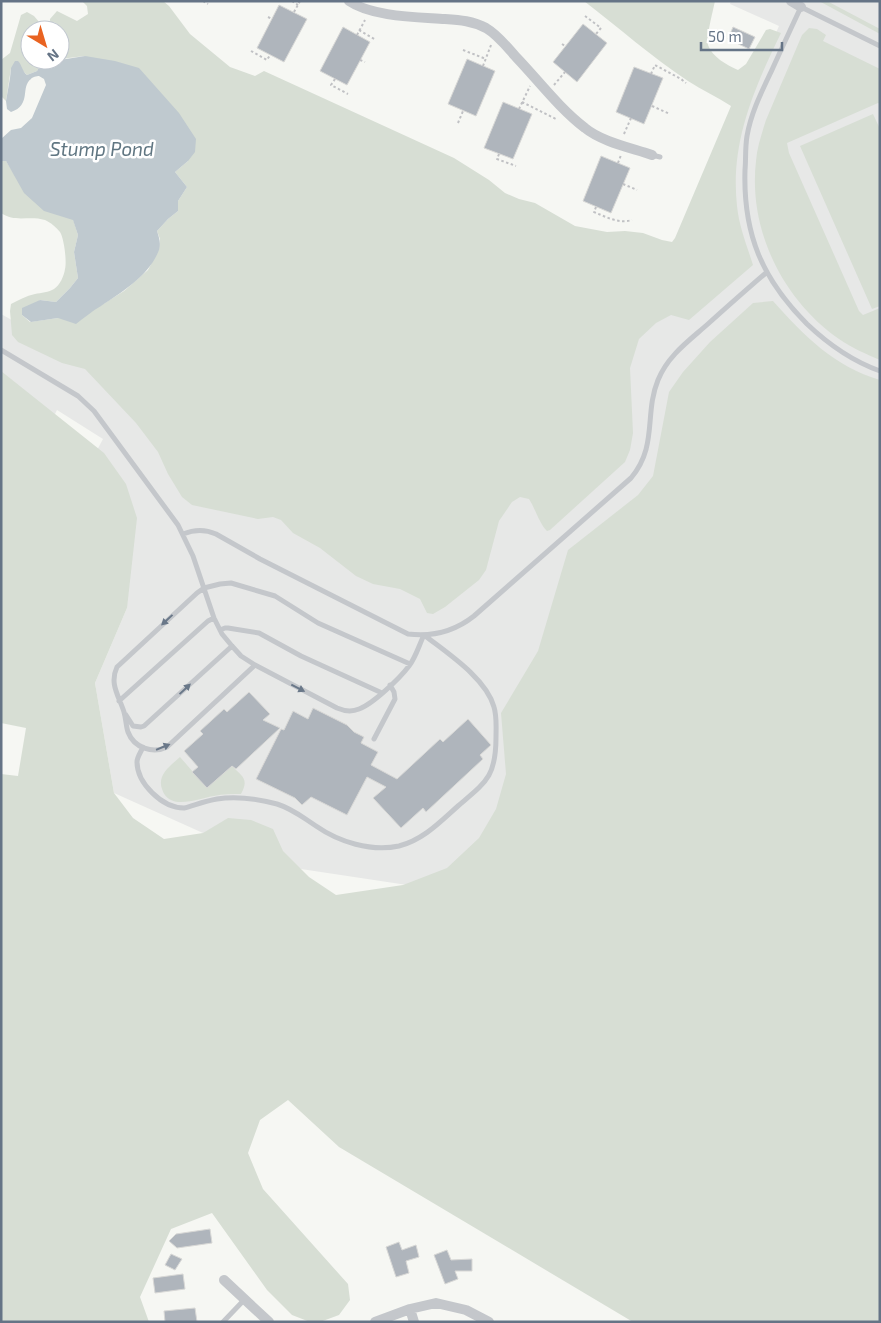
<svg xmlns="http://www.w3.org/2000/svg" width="881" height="1323" font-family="'Exo 2',sans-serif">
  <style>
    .built { fill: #e7e8e7 }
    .green { fill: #d7ded4 }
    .water { fill: #bfc9cf }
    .building { fill: #afb5bc; stroke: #d8d8d6 }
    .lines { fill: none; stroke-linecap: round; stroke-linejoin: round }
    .path { stroke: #c0c1c4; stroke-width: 2; stroke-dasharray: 2.5 2.5; stroke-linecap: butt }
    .service { stroke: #c4c7cb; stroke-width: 5 }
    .minor { stroke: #c4c7cb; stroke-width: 10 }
    .oneway { fill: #6a7889 }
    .labels { text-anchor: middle; stroke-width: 5; stroke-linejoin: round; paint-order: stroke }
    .water-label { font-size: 19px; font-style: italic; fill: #607682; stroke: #fff }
  </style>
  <rect width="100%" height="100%" fill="#f6f7f3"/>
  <path class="built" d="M 731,1 L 880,1 L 880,659 L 447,891 L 301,869 L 203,833 L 114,793 L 95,683 L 127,608 L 81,480 L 103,439 L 57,410 L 37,450 L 1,426 L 1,314 L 76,356 L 674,264 L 779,26 L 730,4 Z"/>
  <path class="green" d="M 82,1 L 163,1 L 169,6 L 190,34 L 230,67 L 255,76 L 264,71 L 454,158 L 489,180 L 505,193 L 519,199 L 535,203 L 575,226 L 607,232 L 625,231 L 643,233 L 662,240 L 672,242 L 675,238 L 731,106 C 717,97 702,90 688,81 C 652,57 619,28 584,1 L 715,1 C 713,11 706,37 708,45 C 712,57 727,65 738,70 L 746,64 L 766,30 L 770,29 L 781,33 C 754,89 730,142 737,206 C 739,226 747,246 753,265 L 689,320 L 671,315 L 656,323 L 639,339 L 630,368 L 633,433 L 630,450 L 625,462 L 550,530 L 547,531 C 540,525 535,508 529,499 L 520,497 L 512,502 L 499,521 L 486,570 L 479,580 L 445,607 L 433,614 L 427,613 L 420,599 L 400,589 L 373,584 L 356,576 L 320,548 L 293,533 L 281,520 L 273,517 L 258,519 L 192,505 L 182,497 L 168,474 L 158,452 L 136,423 L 85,369 L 62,363 L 18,342 L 12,335 L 10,311 L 11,304 C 19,300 26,296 35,294 C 41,293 49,292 54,289 C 60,285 64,276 65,269 C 67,262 64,238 60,232 C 57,228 50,222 45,220 C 29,215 16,223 1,213 L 1,161 L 6,161 L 14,174 L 63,216 L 73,219 L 78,235 L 74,252 L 78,278 L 70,288 L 56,302 L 40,300 L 22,315 L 30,322 L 58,318 L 100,306 L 124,291 L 148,270 L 159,249 L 160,239 L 157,231 L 168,219 L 178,211 L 178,201 L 187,187 L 175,172 L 188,161 L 85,56 L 60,59 L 60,30 L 49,30 L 50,19 L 57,11 L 77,21 L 88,14 L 87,6 Z
    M 819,1 L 827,1 L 880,29 L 880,34 Z
    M 27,12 L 34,16 L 46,30 L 30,30 L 30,60 L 39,60 L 41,64 L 37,71 L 27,75 L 23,71 L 11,68 L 6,101 L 1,96 L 1,60 L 10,53 L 21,15 Z
    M 809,28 L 817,29 L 826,35 L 823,41 L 880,69 L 880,104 L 878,103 L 787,143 L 789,153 L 859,311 L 863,315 L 880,308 L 880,360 C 866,354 852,348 839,339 C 783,300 748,230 756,161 C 757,147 762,133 766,120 L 802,35 Z
    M 873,114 L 880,129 L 880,306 L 872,309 L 800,146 Z
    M 773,301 C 803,335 835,367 880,380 L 880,1322 L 633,1322 L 339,1147 L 288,1100 L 260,1120 L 248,1153 L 263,1189 L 348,1284 L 350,1300 L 339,1315 L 320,1322 L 310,1322 L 292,1315 L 267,1290 L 212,1213 L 171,1229 L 140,1297 L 149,1322 L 1,1322 L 1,774 L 18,776 L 26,728 L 1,723 L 1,371 L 104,453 L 126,484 L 137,518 L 127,608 L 95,683 L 114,793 L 133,818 L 164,839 L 203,833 L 228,818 L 251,820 L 273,829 L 283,851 L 309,877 L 336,895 L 403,885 L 447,868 L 479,838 L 496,809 L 506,774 L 501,713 L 538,651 L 568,550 L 638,495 L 653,476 L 669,392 L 683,372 L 710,342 L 753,303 Z
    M 180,757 L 207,788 L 232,766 C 243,777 249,779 241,794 C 232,794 223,794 214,796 C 199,798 169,812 162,789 C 157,775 170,766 180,757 Z"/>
  <path class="water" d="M 85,56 L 115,61 L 139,68 L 179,113 L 196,139 L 195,152 L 188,161 L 175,172 L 187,187 L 178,201 L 178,211 L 168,219 L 157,231 C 159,237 161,243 159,250 C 149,276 123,291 101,306 C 92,311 84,318 76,324 L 58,318 L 31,322 L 22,315 L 22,308 L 40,300 L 56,302 L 70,288 L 78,278 L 74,252 L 78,235 L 73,220 L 44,211 L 24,193 L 6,161 L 1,161 L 1,139 L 11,130 L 21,128 L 32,118 L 46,85 L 44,79 L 39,76 C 37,76 32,77 31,79 C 20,87 32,105 11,112 L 7,109 L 6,101 L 10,78 L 11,68 L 15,61 L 18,61 C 22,65 22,71 27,75 L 37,71 L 41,64 L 39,60 L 60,60 Z"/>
  <path class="building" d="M 279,5 L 307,19 L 284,62 L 257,48 Z
    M 583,24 L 607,43 L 577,82 L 553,62 Z
    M 343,27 L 370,42 L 347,85 L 320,71 Z
    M 733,27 L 755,37 L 749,49 L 728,39 Z
    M 467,59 L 495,71 L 476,116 L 448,104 Z
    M 634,67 L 663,78 L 644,124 L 616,112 Z
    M 503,102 L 532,114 L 513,159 L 484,148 Z
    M 601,156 L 630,168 L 611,213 L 583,201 Z
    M 249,692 L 270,714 L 263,720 L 280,728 L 236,769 L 232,766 L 207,788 L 192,772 L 198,767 L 184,751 L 203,734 L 200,731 L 224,709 L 227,712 Z
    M 313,708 L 347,725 L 354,732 L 364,737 L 361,743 L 378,752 L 371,765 L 397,779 L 440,739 L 443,742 L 468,719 L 491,745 L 480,755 L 483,759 L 426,812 L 423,808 L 401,828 L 373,798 L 386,787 L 367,777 L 347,815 L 311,797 L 302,805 L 295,798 L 256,779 L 281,729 L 284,730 L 293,711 L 308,719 Z
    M 210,1229 L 212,1243 L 177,1248 L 169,1241 L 176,1234 Z
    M 399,1242 L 402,1250 L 416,1245 L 419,1257 L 406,1261 L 409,1273 L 396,1277 L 386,1247 Z
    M 447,1250 L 451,1260 L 472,1259 L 472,1271 L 455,1271 L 458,1279 L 445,1284 L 434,1255 Z
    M 171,1254 L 182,1259 L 175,1270 L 165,1265 Z
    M 183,1274 L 185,1289 L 155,1293 L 153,1278 Z
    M 195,1308 L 197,1322 L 165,1322 L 164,1311 Z"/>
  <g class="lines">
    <path class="path" d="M 203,1 L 208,4
      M 292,1 L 298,5
      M 294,12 L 300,1
      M 585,16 L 601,28 L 596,34
      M 268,17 L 272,19
      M 359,30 L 376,40
      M 357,35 L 365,20
      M 562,44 L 565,46
      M 463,50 L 486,59
      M 251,51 L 267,60 L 270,55
      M 360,60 L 365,62
      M 483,66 L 491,45
      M 651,74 L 655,65 L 681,79 L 686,83
      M 335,79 L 331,85 L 348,94
      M 554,85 L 565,72
      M 522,102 L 556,119
      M 652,106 L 670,114
      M 519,109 L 530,86
      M 458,123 L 463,111
      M 624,134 L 631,118
      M 499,154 L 497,159 L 516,166
      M 618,163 L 621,155
      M 623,184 L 637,190
      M 596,207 L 594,212 C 606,217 619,224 632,220"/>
    <path class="service" d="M 880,46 L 801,7 C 791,28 781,50 771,72 C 761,93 751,113 747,136 C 745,148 746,159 745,170 C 743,234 762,279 807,324 C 828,344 852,361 880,371
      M 652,155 L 660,157
      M 1,350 L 78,396 L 94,411 L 178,525 L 193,556 L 214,618 L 222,634 L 232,646 L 241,656 L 255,665 L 337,708 C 344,711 352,712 359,709 C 373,704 400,678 409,666 C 416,657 419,645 424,635 C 447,653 486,678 494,707 C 497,717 496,727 496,737 C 496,777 486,782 458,806 C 440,822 423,840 399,846 C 371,852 339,842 316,826 C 302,817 293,809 277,804 C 258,799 235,796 217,799 C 205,801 195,805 184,808 C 162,808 137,783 137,762 C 137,757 141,752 143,747
      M 183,534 C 195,529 205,529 216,534 L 260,559 L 408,634 C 432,637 455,631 474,616 L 631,478 C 658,446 644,414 658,380 C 668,355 690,340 709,323 C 728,306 747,289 767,272
      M 220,630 L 225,628 L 228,628 L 259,633 L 301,656 L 382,693
      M 255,665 L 167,747 C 153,754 134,748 128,732 C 126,726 126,719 124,712 C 119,696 109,684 117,667 L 197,593 L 204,588 L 220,584 L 231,583 L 275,596 L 318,623 L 410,664
      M 119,701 L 208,621 L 214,618
      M 126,715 L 133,726 L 141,727 L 144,726 L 232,646
      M 374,739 L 395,699 L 394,692 L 390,685
      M 223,1322 L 245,1299"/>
    <path class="minor" d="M 349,1 C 372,17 417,17 445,19 C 460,20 473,21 486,28 C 498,35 507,47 516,57 C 539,81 559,108 585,128 C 602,142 632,148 652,155
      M 791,1 L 801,7
      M 224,1280 L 269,1322
      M 410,1309 L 414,1322
      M 375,1322 L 410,1309 L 436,1303 L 466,1310 L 489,1322"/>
  </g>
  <defs><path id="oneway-solid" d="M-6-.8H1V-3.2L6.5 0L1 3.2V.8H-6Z" transform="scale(1.25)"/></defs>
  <g class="oneway">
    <use href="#oneway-solid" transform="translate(167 620) rotate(137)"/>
    <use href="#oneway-solid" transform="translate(298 688) rotate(27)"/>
    <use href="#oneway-solid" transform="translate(185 689) rotate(-43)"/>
    <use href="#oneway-solid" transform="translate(163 747) rotate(-22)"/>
  </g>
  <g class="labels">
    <g class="water-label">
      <text x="102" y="156">Stump Pond</text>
    </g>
  </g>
  <rect width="881" height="1323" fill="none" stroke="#657486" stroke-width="5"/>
  <g transform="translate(45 45) rotate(142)"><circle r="24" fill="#ffffff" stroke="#c1c7cf"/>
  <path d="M0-4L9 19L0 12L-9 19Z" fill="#e96321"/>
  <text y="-8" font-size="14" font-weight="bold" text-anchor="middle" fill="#657486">N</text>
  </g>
  <path d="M701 42v8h81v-8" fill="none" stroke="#657486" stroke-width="2.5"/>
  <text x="708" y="42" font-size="15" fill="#657486" stroke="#ffffff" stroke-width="4" paint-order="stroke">50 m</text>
</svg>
